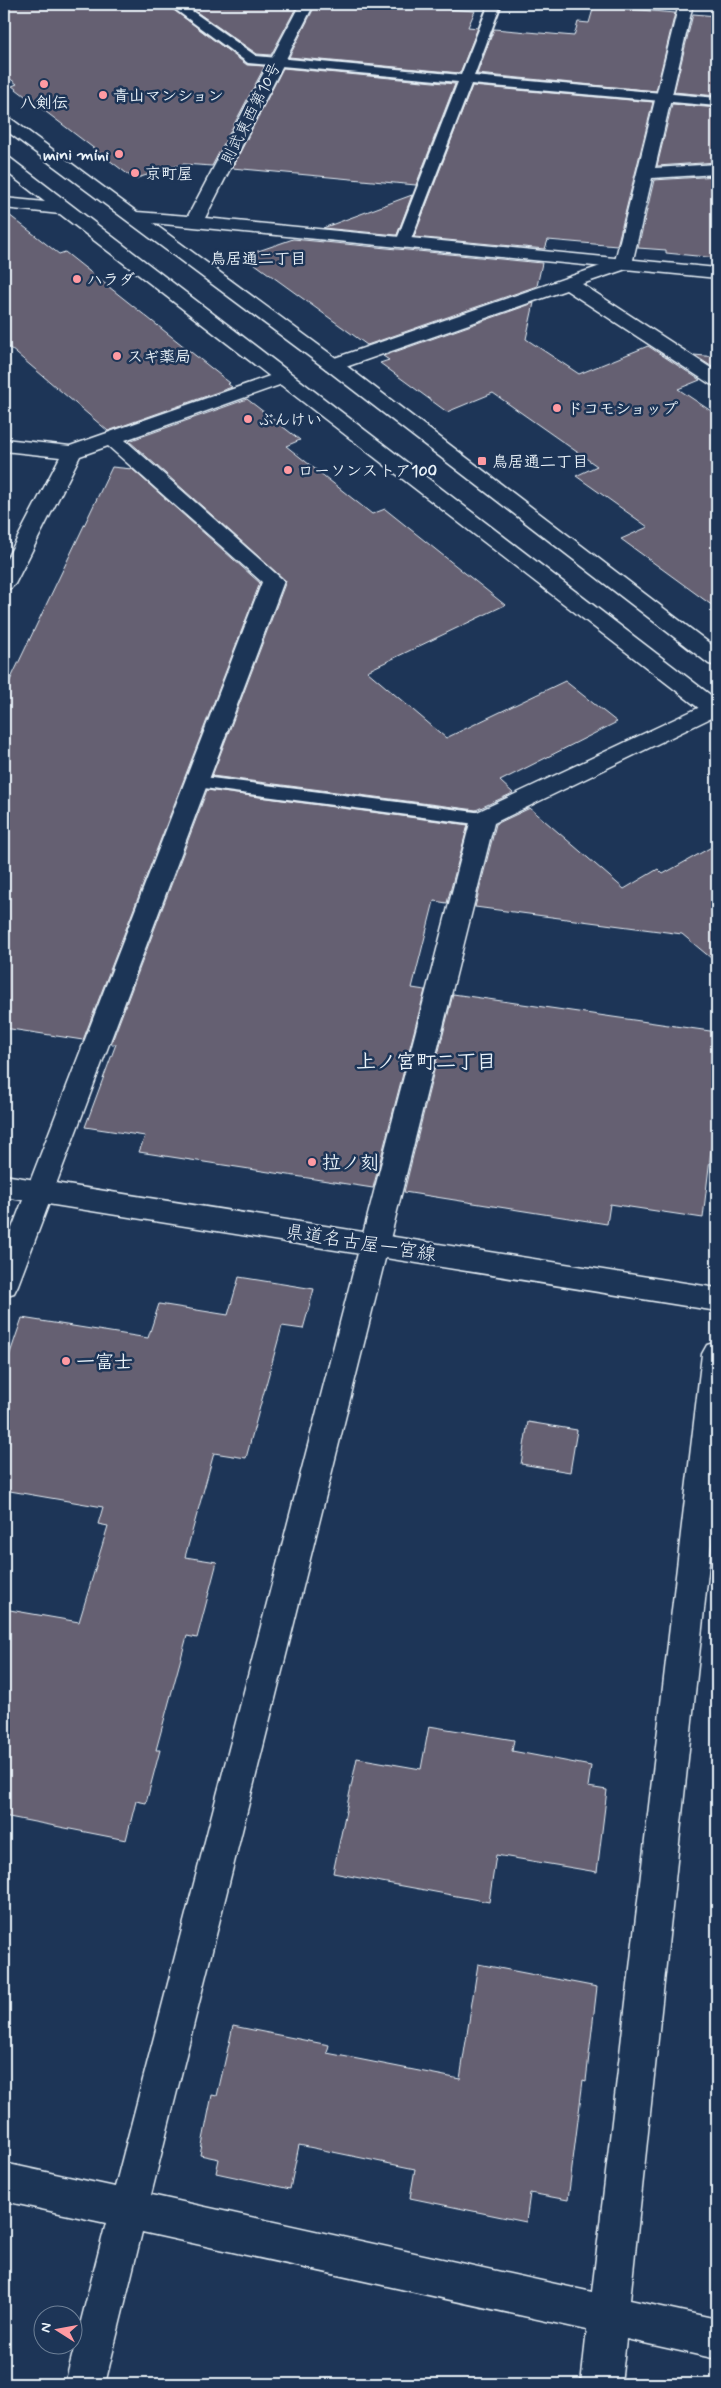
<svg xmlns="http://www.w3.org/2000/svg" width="721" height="2388" font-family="Mynerve,'Klee One',sans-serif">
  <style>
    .building { fill: #656072; stroke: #e8f1f8 }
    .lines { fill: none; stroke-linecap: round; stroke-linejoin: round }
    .lane-casing { stroke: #e8f1f8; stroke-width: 4 }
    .street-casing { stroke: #e8f1f8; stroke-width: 3 }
    .secondary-casing { stroke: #e8f1f8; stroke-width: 3 }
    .lane { fill: #1d3557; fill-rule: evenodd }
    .street { fill: #1d3557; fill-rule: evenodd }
    .secondary { fill: #1d3557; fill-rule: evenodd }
    .poi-dot { fill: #ff9aa2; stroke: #1d3557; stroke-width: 2 }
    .labels { text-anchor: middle; stroke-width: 5; stroke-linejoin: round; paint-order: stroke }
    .far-poi-label { font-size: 16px; font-weight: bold; fill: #e8f1f8; stroke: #1d3557; text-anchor: start }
    .far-street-label { font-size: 16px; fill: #e8f1f8; stroke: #1d3557 }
    .far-neighbourhood-label { font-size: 16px; font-weight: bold; fill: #e8f1f8; stroke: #1d3557 }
    .poi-label { font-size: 19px; font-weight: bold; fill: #e8f1f8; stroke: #1d3557; text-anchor: start }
    .street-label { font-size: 19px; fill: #e8f1f8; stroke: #1d3557 }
    .neighbourhood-label { font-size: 20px; font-weight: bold; fill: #e8f1f8; stroke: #1d3557 }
  </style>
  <rect width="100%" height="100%" fill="#1d3557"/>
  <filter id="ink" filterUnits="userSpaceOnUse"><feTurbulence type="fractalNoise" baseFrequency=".02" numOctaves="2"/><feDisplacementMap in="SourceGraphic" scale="10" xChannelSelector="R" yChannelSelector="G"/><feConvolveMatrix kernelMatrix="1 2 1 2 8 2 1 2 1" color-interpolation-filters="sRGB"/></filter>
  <g filter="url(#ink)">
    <path class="building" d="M 4,4 L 166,4 L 247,65 L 265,66 L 212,166 L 183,164 L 134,179 L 12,86 L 17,84 L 4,74 Z
      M 185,4 L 298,4 L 271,55 L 257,54 Z
      M 316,4 L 449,4 L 447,9 L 475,11 L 468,27 L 478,28 L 460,73 L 289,57 Z
      M 594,6 L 675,13 L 656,91 L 477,74 L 494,29 L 574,36 L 578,22 L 589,23 Z
      M 693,14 L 717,16 L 717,96 L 674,92 Z
      M 283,68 L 455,84 L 416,185 L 232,168 Z
      M 472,86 L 653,102 L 617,246 L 548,240 L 545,249 L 414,237 Z
      M 672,104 L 717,108 L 717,162 L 657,166 Z
      M 717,176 L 717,258 L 666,253 L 666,250 L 638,248 L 654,180 Z
      M 412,195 L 397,235 L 323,228 Z
      M 4,211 L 59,254 L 65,252 L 230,383 L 228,384 L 232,387 L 108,431 L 4,343 Z
      M 293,239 L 542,263 L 537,286 L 367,345 L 244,256 Z
      M 534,303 L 526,339 L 579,374 L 648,346 L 700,380 L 678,389 L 717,415 L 717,609 L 621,539 L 648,527 L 576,476 L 597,466 L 493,393 L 447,412 L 380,363 L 389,360 L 383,356 Z
      M 694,355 L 717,357 L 717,370 Z
      M 247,399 L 300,440 L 286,446 L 372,514 L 385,509 L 505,605 L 367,671 L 446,738 L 565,681 L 617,722 L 500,781 L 513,793 L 476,810 L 212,776 L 286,581 L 129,441 Z
      M 112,467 L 132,469 L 260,583 L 83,1040 L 4,1028 L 4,693 Z
      M 207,790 L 468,825 L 447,903 L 434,901 L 412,988 L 425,990 L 373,1188 L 139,1152 L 145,1136 L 85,1127 L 116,1044 L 111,1044 Z
      M 530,808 L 624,889 L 658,869 L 663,874 L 717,844 L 717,963 L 682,934 L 475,907 L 496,824 Z
      M 453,994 L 717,1032 L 717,1098 L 703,1218 L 610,1204 L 607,1224 L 404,1192 Z
      M 239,1277 L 314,1289 L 303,1329 L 282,1326 L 246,1458 L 214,1453 L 185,1557 L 217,1562 L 197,1638 L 187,1636 L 156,1750 L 160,1750 L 146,1803 L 136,1801 L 126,1840 L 4,1816 L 4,1609 L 79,1622 L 108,1526 L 98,1524 L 103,1507 L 4,1490 L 4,1371 L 22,1318 L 148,1338 L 159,1304 L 228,1315 Z
      M 528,1422 L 577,1430 L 570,1472 L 521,1464 Z
      M 429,1726 L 514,1740 L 512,1751 L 591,1766 L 588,1787 L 607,1790 L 597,1872 L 496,1855 L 489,1902 L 333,1873 L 357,1758 L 421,1769 Z
      M 478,1964 L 597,1987 L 586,2081 L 583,2080 L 568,2200 L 530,2193 L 526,2222 L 410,2198 L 415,2169 L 299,2145 L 290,2189 L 216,2173 L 219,2159 L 200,2155 L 212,2095 L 217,2096 L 233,2026 L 329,2045 L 327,2053 L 460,2079 Z"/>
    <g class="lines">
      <g class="lane-casing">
        <path id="lane" d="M 168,4 L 182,4 L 256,56 L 461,75 L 489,4 L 501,4 L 474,76 L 717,98 L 717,106 L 471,84 L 410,242 L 403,246 L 396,242 L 458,82 L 248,63 Z
          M 196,776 L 483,813 L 490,814 L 493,819 L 490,824 L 483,825 L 189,786 L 187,782 L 189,778 Z"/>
      </g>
      <g class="street-casing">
        <path id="street" d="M 679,4 L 693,4 L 655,168 L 717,164 L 717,174 L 652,178 L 632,264 L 629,268 L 582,284 L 717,372 L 717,386 L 710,384 L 566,290 L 340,369 L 326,369 L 324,365 L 326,361 L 615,261 Z
          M 281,372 L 288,374 L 290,378 L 288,382 L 125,440 L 284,581 L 18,1285 L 14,1293 L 4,1296 L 4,1249 L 262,582 L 108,446 L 80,456 L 15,584 L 11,588 L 4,590 L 4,564 L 60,457 L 4,451 L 4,439 L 70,446 Z
          M 713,701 L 717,702 L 717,715 L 494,823 L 151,2195 L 592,2292 L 702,1354 L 707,1345 L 717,1342 L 717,1488 L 630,2300 L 717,2319 L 717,2359 L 626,2339 L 621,2384 L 581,2384 L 587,2330 L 142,2232 L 105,2384 L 65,2384 L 106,2223 L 4,2201 L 4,2163 L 115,2187 L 471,819 L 475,813 Z"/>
      </g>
      <g class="secondary-casing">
        <path id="secondary" d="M 300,4 L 314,4 L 205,218 L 717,268 L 717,278 L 153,223 L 340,361 L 717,649 L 717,666 L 709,664 L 326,369 L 4,129 L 4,116 L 10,118 L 137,212 L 188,216 Z
          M 4,157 L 10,158 L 717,700 L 717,718 L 709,716 L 60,214 L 4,208 L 4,198 L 45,202 L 4,170 Z
          M 4,1175 L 717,1288 L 717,1311 L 4,1197 Z"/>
      </g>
      <use href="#lane" class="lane"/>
      <use href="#street" class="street"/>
      <use href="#secondary" class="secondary"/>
    </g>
  </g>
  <g class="poi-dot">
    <circle cx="44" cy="84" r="5"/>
    <circle cx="103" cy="95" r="5"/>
    <circle cx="119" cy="154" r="5"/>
    <circle cx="135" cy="173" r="5"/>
    <circle cx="77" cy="279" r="5"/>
    <circle cx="117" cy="356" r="5"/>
    <circle cx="557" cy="408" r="5"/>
    <circle cx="248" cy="419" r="5"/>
    <rect x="477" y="456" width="10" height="10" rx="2.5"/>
    <circle cx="288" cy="470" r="5"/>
    <circle cx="312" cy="1162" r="5"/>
    <circle cx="66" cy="1361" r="5"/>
  </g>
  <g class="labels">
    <g class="far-poi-label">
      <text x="113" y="101">青山マンション</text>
      <text x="44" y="108" text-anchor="middle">八剣伝</text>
      <text x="109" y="160" text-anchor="end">mini mini</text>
      <text x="145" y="179">京町屋</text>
      <text x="87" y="285">ハラダ</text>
      <text x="127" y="362">スギ薬局</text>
      <text x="567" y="414">ドコモショップ</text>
      <text x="258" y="425">ぶんけい</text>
      <text x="492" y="467">鳥居通二丁目</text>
      <text x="298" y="476">ローソンストア100</text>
    </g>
    <g class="far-street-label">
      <text transform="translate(250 113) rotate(-63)" y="6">則武東西第10号</text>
    </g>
    <g class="far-neighbourhood-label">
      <text x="258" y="264">鳥居通二丁目</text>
    </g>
    <g class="poi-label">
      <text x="322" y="1169">拉ノ刻</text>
      <text x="76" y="1368">一富士</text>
    </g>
    <g class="street-label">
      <text transform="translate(361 1242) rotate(9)" y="7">県道名古屋一宮線</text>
    </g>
    <g class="neighbourhood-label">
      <text x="426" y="1068">上ノ宮町二丁目</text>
    </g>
  </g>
  <rect width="721" height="2388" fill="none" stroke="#1d3557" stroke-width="20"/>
  <rect x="10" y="10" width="701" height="2368" fill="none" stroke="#e8f1f8" stroke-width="2" filter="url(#ink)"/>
  <g transform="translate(58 2330) rotate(281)"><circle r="24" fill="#1d3557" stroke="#6e8097"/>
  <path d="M0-4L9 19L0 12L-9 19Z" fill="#ff9aa2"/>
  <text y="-8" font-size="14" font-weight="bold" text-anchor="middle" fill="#e8f1f8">N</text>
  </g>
</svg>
